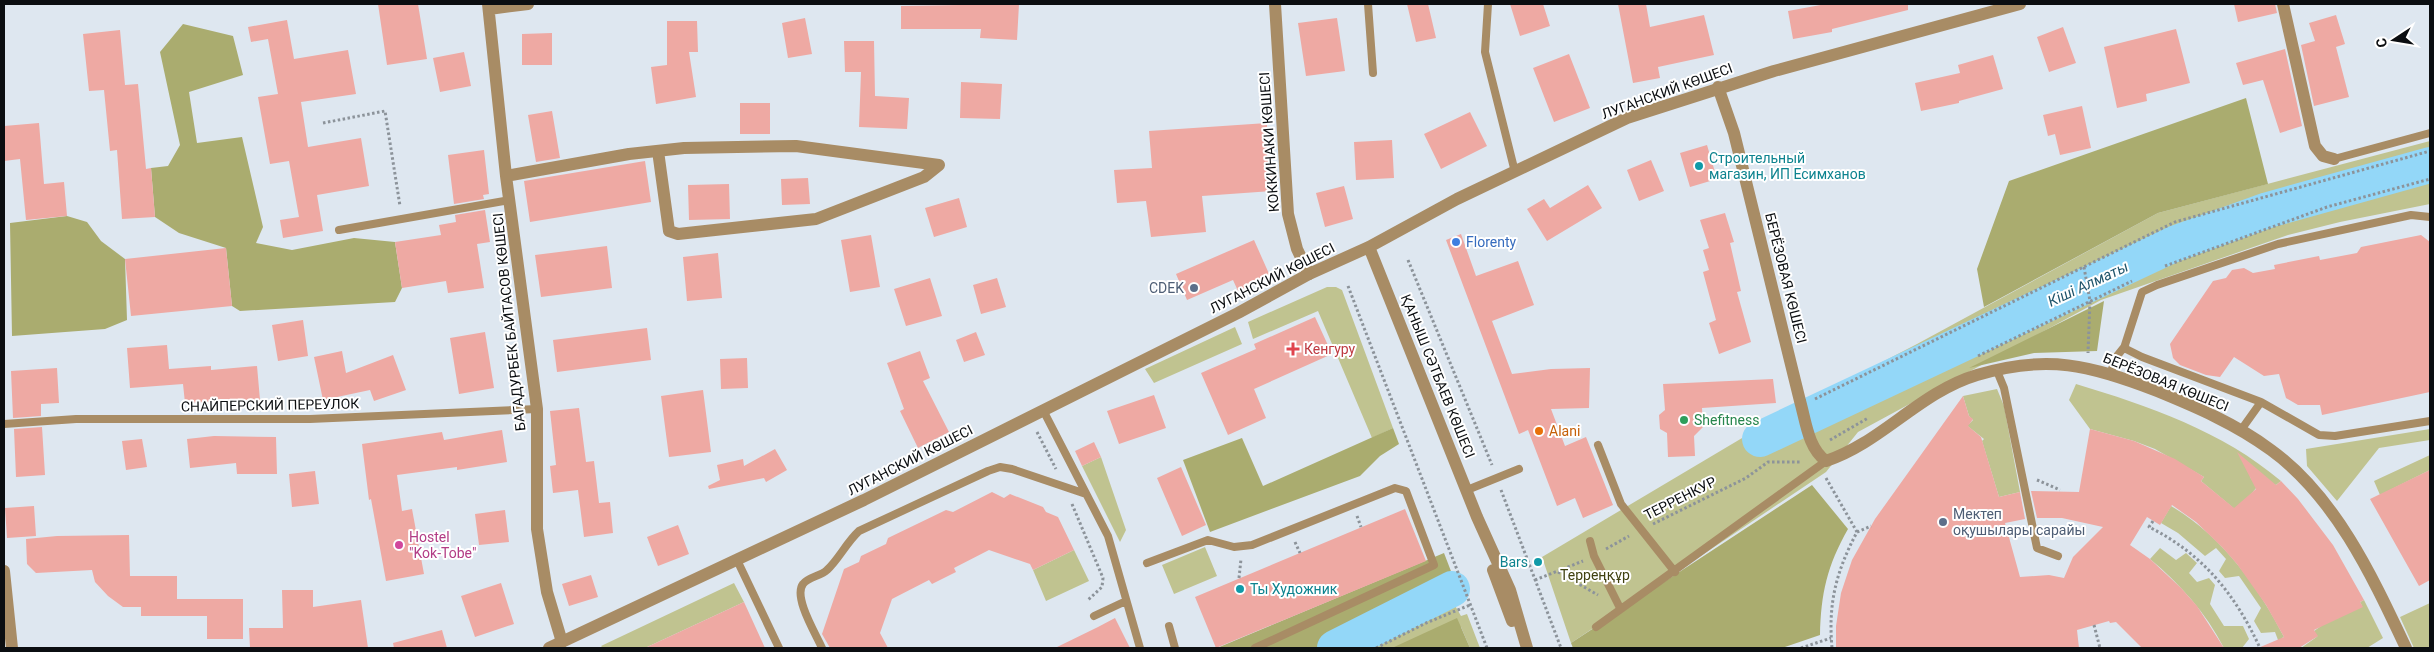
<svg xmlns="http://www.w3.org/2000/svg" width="2434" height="652" font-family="Roboto,sans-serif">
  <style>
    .green { fill: #c0c390 }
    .forest { fill: #aaac6f }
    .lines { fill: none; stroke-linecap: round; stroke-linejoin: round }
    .river { stroke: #93d7f8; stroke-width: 36 }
    .building { fill: #eea9a3 }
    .path { stroke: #8c939a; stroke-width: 3; stroke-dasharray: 2.5 2.5; stroke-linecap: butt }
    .service { stroke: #a88c65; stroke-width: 8 }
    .minor { stroke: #a88c65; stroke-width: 12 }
    .tertiary { stroke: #a88c65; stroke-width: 12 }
    .culture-dot { fill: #0f9aa8; stroke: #fff; stroke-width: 2 }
    .shop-dot { fill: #3f7fe0; stroke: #fff; stroke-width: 2 }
    .service-dot { fill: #5c6f8a; stroke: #fff; stroke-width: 2 }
    .health-dot { fill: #e0444e; stroke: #fff; stroke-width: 2 }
    .leisure-dot { fill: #2e9e5b; stroke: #fff; stroke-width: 2 }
    .food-dot { fill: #e8710a; stroke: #fff; stroke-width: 2 }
    .hotel-dot { fill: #d1479c; stroke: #fff; stroke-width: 2 }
    .labels { text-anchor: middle; stroke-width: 4; stroke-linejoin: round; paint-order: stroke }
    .street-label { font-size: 14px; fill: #0b0e11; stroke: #fff }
    .culture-label { font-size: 14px; fill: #0d838f; stroke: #fff; text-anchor: start }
    .shop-label { font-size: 14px; fill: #366cbe; stroke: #fff; text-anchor: start }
    .service-label { font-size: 14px; fill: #4e5e75; stroke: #fff; text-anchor: end }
    .health-label { font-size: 14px; fill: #be3a42; stroke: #fff; text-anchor: start }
    .leisure-label { font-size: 14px; fill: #27864d; stroke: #fff; text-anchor: start }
    .food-label { font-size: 14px; fill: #c56008; stroke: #fff; text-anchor: start }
    .hotel-label { font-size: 14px; fill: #b23c85; stroke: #fff; text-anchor: start }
    .park-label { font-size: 14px; fill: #404110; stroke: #fff }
    .water-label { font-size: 15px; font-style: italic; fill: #1e546b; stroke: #fff }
  </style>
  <rect width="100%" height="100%" fill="#dee7f0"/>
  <path class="green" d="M 2430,141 L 2430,204 L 2340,222 L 2288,235 L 2101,300 L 1858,432 L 1826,472 L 1571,643 L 1542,557 L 1784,413 L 1917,344 L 2158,213 Z
    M 1327,287 L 1336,287 L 1342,290 L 1393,428 L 1372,438 L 1318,311 L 1253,339 L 1248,322 Z
    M 1235,327 L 1242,344 L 1154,383 L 1145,369 Z
    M 2076,384 C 2149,406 2222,431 2281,481 L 2276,485 L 2250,477 L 2257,487 L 2237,511 L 2201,481 L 2204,477 L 2155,449 L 2134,441 L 2090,429 L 2069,400 Z
    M 1997,389 L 2004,406 L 2020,492 L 1999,497 L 1982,441 L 1984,439 L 1960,420 L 1969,424 L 1973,420 L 1969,416 L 1963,396 Z
    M 2430,429 L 2430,440 L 2379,448 L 2337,501 L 2307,466 L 2306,449 Z
    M 2430,455 L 2430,470 L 2380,495 L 2374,481 Z
    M 1101,457 L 1126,530 L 1120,542 L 1082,466 Z
    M 2171,506 C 2221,535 2258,586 2284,637 L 2282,638 L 2286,648 L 2281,648 L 2275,632 L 2261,633 L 2254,621 L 2261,608 L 2239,576 L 2225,578 L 2219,571 L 2226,559 L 2216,548 L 2205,556 L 2178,533 L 2161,523 Z
    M 1205,547 L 1217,576 L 1174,594 L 1162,565 Z
    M 2160,548 L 2176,560 L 2186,553 L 2197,563 L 2189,573 L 2197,582 L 2209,578 L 2215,585 L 2210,604 L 2224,626 L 2243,626 L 2249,639 L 2242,648 L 2224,648 C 2206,613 2180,584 2150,559 Z
    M 1074,550 L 1089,581 L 1046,601 L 1033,570 Z
    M 1439,578 L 1461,616 L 1467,614 L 1480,648 L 1470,648 L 1461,627 L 1394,648 L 1298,648 Z
    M 734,583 L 744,602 L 645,648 L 603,648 L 601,646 Z
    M 2364,600 L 2383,638 L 2367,648 L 2301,648 L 2318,636 L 2299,646 L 2297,643 L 2324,624 L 2362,606 L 2360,602 Z
    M 2430,603 L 2430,648 L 2414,648 L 2400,617 Z"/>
  <path class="forest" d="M 183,24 L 233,36 L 243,75 L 189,92 L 197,143 L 242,137 L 263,227 L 256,243 L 292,250 L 354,238 L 395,242 L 402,288 L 395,302 L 240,311 L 232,306 L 226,248 L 179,233 L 155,217 L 151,168 L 168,166 L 180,145 L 160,52 Z
    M 2246,98 L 2268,184 L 2158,213 L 1984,307 L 1977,269 L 2009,181 Z
    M 67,216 L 87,222 L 101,241 L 125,259 L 127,320 L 105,329 L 12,336 L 10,223 Z
    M 2104,301 L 2097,351 L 2034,353 L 1969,368 Z
    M 1393,428 L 1399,444 L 1380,456 L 1360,476 L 1210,532 L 1183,460 L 1242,438 L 1263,486 Z
    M 1812,485 L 1848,529 C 1827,566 1821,593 1820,635 L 1782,648 L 1573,648 L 1571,643 Z
    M 1444,553 L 1454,579 L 1320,648 L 1217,648 Z
    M 1457,618 L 1470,648 L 1392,648 Z"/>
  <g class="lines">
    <path class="river" d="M 1760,439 L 2174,244 L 2268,210 L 2430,165
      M 1335,648 L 1452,589"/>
  </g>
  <path class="building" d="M 378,4 L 418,4 L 427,59 L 387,65 Z
    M 1019,4 L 1017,40 L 980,38 L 981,29 L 901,29 L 901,6 Z
    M 1407,4 L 1428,4 L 1436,38 L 1416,42 Z
    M 1510,4 L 1543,4 L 1550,26 L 1520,36 Z
    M 1618,4 L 1646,4 L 1650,27 L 1704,15 L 1714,55 L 1658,67 L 1660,78 L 1633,83 Z
    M 1826,4 L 1908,4 L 1908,10 L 1832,29 L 1832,32 L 1793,39 L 1788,11 Z
    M 2234,4 L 2275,4 L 2277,13 L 2238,22 Z
    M 2336,15 L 2345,44 L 2336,47 L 2349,97 L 2314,106 L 2301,45 L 2315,41 L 2309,23 Z
    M 805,18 L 812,54 L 788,58 L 782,23 Z
    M 1337,18 L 1345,71 L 1306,76 L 1298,23 Z
    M 287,20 L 294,59 L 348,50 L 356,94 L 301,102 L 308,147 L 361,138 L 369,186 L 317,195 L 323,231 L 283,238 L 280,220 L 299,217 L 289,161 L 270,164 L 258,97 L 278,94 L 268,39 L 251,42 L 248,27 Z
    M 667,21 L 697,21 L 698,52 L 689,52 L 696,97 L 656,104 L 651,67 L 667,65 Z
    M 2063,27 L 2076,63 L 2049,72 L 2037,37 Z
    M 2176,29 L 2190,83 L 2146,94 L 2147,101 L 2117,108 L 2104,47 Z
    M 120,30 L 125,85 L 138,84 L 146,169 L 151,168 L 155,217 L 122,219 L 117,150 L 110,151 L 104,90 L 89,91 L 83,34 Z
    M 552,33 L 552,65 L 522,65 L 522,34 Z
    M 844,41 L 874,41 L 875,96 L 909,98 L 907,129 L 859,127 L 861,72 L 845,72 Z
    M 2285,49 L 2302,126 L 2280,133 L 2263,80 L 2243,85 L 2236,63 Z
    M 464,52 L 471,86 L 440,92 L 433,58 Z
    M 1569,54 L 1590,108 L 1554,122 L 1533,68 Z
    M 1993,55 L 2003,89 L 1959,101 L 1959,103 L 1921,111 L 1915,83 L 1960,73 L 1958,65 Z
    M 961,82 L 1002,84 L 1000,119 L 960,118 Z
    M 740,103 L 770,103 L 770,134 L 740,134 Z
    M 2082,106 L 2091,148 L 2060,155 L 2055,134 L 2048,136 L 2043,115 Z
    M 552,111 L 560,158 L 536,162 L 528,115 Z
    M 1470,112 L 1487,146 L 1441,169 L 1424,134 Z
    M 39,123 L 44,184 L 64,182 L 67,216 L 26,220 L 20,159 L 4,161 L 4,126 Z
    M 1267,123 L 1267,160 L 1272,160 L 1272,191 L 1202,196 L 1206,232 L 1151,237 L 1146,201 L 1117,203 L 1114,170 L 1152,168 L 1149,131 Z
    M 1392,140 L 1394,178 L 1356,180 L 1354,142 Z
    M 1707,145 L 1717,179 L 1690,187 L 1680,153 Z
    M 484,150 L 489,194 L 483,195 L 484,199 L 454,204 L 448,155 Z
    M 1651,160 L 1664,191 L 1639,201 L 1627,170 Z
    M 645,161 L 651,202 L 530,222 L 524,181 Z
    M 808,178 L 810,204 L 782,205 L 781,179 Z
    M 729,184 L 730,219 L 689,220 L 688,185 Z
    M 1588,185 L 1602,208 L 1547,241 L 1527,209 L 1544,199 L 1550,208 Z
    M 1344,186 L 1353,219 L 1325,227 L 1316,193 Z
    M 959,198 L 967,227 L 934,237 L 925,208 Z
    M 485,210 L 490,242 L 477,244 L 484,288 L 448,293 L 446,281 L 402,288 L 395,242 L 441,235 L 439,225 L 456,222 L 455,215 Z
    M 1725,213 L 1734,242 L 1730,243 L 1741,291 L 1737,292 L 1751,342 L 1719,354 L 1709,323 L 1716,320 L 1703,272 L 1709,270 L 1703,250 L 1709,248 L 1700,220 Z
    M 1461,234 L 1476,276 L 1518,261 L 1534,305 L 1492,321 L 1512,374 L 1551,369 L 1590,368 L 1589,408 L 1551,409 L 1565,446 L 1586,437 L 1613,505 L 1583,518 L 1575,498 L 1557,506 L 1528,430 L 1519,434 L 1446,240 Z
    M 871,235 L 880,287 L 850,292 L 841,240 Z
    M 2421,235 L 2430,242 L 2430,392 L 2322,415 L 2320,405 L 2298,405 L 2286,398 L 2279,374 L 2264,376 L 2234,357 L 2220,377 L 2206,375 L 2180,365 L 2173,358 L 2170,344 L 2213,281 L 2226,278 L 2232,270 L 2244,268 L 2253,273 L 2275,269 L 2274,265 L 2319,256 L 2320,260 L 2357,253 L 2361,247 Z
    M 1254,240 L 1270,276 L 1238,291 L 1233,280 L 1187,300 L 1176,274 Z
    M 607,246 L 612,288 L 541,297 L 535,255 Z
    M 226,248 L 232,306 L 131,316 L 125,259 Z
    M 718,253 L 722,298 L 687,301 L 683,257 Z
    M 930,278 L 942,316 L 906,326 L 894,289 Z
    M 997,278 L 1006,307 L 981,314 L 973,285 Z
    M 1315,317 L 1332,354 L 1254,389 L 1266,418 L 1228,435 L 1201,373 L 1256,349 L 1254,344 Z
    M 303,320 L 308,356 L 278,361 L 272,325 Z
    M 647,328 L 651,360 L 557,372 L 553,340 Z
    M 485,332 L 494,388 L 459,394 L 450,338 Z
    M 976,332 L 985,355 L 964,362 L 956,340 Z
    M 167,345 L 169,369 L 211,366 L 211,370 L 257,366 L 260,400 L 185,403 L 183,384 L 130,388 L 127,348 Z
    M 342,351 L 346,373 L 393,355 L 406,390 L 374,401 L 370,390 L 323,400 L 314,357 Z
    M 920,351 L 930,378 L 923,381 L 949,432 L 918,448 L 900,411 L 904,409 L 887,363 Z
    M 747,358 L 748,388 L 721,389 L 720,359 Z
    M 57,368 L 59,403 L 41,404 L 41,416 L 13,418 L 11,371 Z
    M 1773,379 L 1776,403 L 1702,408 L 1703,427 L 1694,436 L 1695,456 L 1668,457 L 1667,433 L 1660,429 L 1659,415 L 1665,410 L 1663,384 Z
    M 703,390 L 711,452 L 669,457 L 661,396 Z
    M 1154,395 L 1166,428 L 1119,444 L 1107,411 Z
    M 1963,396 L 1969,416 L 1973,419 L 1968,426 L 1981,437 L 1999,497 L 2020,492 L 2025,519 L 2005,523 L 2020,577 L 2049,575 L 2064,578 L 2073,557 L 2103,527 L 2062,518 L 2037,518 L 2031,491 L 2079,492 L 2090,429 L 2134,441 L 2175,459 L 2204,477 L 2201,481 L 2234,508 L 2256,489 L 2237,452 L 2276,485 L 2281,481 L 2298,499 L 2333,545 L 2364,600 L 2360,602 L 2363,607 L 2314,630 L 2318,636 L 2299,648 L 2258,648 L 2284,637 L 2266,605 L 2237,564 L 2222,547 L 2196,522 L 2172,505 L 2160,525 L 2147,517 L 2130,545 L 2150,559 L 2181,588 L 2197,606 L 2224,648 L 2142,648 L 2116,622 L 2110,623 L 2109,621 L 2077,630 L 2079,648 L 1836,648 L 1836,626 L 1841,593 L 1852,560 L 1875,519 Z
    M 579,408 L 586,462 L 594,461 L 599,503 L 610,502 L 613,533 L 584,537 L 578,490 L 553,493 L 550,466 L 556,465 L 550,411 Z
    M 42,427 L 45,475 L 16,477 L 14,429 Z
    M 502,430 L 507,462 L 457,470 L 457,467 L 397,475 L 402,511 L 412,509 L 424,574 L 386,581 L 371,499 L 369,500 L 362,444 L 442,432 L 444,440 Z
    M 214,436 L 276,437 L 277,474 L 237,474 L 236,463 L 190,468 L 187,439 Z
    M 142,439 L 147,467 L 126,470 L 122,441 Z
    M 1094,442 L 1101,457 L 1082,466 L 1075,451 Z
    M 775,449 L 787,470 L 766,482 L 764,478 L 709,489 L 708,486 L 720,480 L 717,465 L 743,459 L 744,466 Z
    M 1181,467 L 1206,525 L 1182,536 L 1157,478 Z
    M 2430,470 L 2430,580 L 2419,586 L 2370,499 Z
    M 315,471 L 319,504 L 292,507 L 289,474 Z
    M 992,492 L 1004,498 L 1010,494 L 1043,507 L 1046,512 L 1058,517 L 1074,550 L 1033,570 L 1030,564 L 989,550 L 954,568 L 956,572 L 932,584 L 929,580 L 892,599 L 880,633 L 888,648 L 830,648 L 822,634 L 844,569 L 859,562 L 861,556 L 886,544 L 888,538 L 946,510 L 953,512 Z
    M 34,506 L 36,536 L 7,538 L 5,508 Z
    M 1405,509 L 1426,561 L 1216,648 L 1195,597 Z
    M 505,510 L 509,542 L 479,545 L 475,514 Z
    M 678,525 L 689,554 L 658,566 L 647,537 Z
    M 129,535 L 130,576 L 177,576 L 177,599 L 243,599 L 243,639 L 207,639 L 207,616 L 141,616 L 141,607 L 123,607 L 108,596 L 95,582 L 92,570 L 36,573 L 27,564 L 26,539 L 57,536 Z
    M 591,575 L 598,597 L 569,606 L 562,584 Z
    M 501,583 L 514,624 L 475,637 L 461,596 Z
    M 282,590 L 313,590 L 313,607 L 361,600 L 368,648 L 250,648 L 249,628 L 283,628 Z
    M 744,602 L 765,648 L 645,648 Z
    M 1115,618 L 1130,648 L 1055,648 L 1098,627 Z
    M 442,630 L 447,648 L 394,648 L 393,643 Z"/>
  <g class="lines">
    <path class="path" d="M 323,123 L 385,111 L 400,206
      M 1408,260 L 1492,465
      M 2165,266 L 2327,207 L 2430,179
      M 2084,267 L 2090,301 L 2088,353
      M 1348,286 L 1487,648
      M 1978,356 L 2132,281
      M 1815,399 L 2175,222 L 2430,151
      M 1037,432 L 1056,469
      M 1830,440 L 1868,418
      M 1826,478 L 1857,532 C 1836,572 1828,603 1832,648
      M 2037,480 L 2060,490
      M 1501,490 L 1561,648
      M 1072,504 L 1103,578 L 1102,587 L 1088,600
      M 1357,516 L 1361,527
      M 2153,521 L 2149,527 C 2203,554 2235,594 2260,648
      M 1653,524 L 1746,478 L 1768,462 L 1801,462
      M 1857,532 L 1871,526
      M 1295,542 L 1300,553
      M 1606,549 L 1629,536
      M 1558,572 L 1598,595
      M 1239,578 L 1241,559
      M 1535,580 L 1583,561
      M 2094,625 L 2100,648
      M 1376,648 L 1426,623 L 1470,605
      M 1801,648 L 1831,638"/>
    <path class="service" d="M 1368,4 L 1373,73
      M 1488,4 L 1485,52 L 1515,172
      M 2334,159 L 2430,133
      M 339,230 L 510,200
      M 1997,371 L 2004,388 L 2037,548 L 2058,556
      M 2110,374 L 2117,356 L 2125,346
      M 2261,402 L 2142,357 L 2124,348 L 2142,292 L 2157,285 L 2278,244 L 2411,215 L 2430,217
      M 1043,410 L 1108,536 L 1140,648
      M 4,424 L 76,419 L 310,419 L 537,409
      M 2241,430 L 2261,402 L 2319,435 L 2335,436 L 2430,421
      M 1598,445 L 1621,504 L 1675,572
      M 1467,490 L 1519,469
      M 1590,541 L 1594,556 L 1620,608
      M 737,560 L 779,648
      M 1147,563 L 1208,540 L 1234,547 L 1252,545 L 1395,488 L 1406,491 L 1434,565 L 1255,648
      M 1094,616 L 1126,601
      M 1169,626 L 1175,648
      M 1596,627 L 1826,461
      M 822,648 C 816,634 793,597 803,584 C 808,577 821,576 827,570 C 839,559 846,543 859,531 L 988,471 L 1000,467 L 1012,469 L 1086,494"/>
    <path class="minor" d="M 488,4 L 506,176 L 537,409 L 537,529 L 547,592 L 562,642
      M 1275,4 L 1288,214 L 1297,249 L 1309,274
      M 2283,4 L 2315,146 L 2323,156 L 2334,159
      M 489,9 L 528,4
      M 1718,87 L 1734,133 L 1800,401 C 1806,422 1808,448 1826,461 C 1881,443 1920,392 1977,375 C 2047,354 2090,365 2157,391 C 2196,407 2236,424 2271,450 C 2336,497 2373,578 2406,648
      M 506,176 L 629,154 L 684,148 L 796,146 L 939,165 L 924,177 L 816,219 L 678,234 L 669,231 L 658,151
      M 4,571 L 12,648"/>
    <path class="tertiary" d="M 1369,247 L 1477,517 L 1510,590 L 1527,648
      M 1493,570 L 1512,621
      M 549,648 L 864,500 L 1238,313 L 1309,274 L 1369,247 L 1457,199 L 1627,118 L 1774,71 L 2020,4"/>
  </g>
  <g class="culture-dot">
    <circle cx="1699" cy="166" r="5"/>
    <circle cx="1538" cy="562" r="5"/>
    <circle cx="1240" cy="589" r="5"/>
  </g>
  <circle class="shop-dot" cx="1456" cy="242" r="5"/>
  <g class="service-dot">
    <circle cx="1194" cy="288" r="5"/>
    <circle cx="1943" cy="522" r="5"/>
  </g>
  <path class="health-dot" d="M1290.5 341.5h5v5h5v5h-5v5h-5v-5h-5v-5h5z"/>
  <circle class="leisure-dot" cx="1684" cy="420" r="5"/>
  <circle class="food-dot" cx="1539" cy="431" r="5"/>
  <circle class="hotel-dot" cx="399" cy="545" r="5"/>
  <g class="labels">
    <g class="street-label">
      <text transform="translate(1667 91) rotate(-20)" y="5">ЛУГАНСКИЙ КӨШЕСІ</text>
      <text transform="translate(1269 142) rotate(-94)" y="5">КОККИНАКИ КӨШЕСІ</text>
      <text transform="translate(1272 278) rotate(-27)" y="5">ЛУГАНСКИЙ КӨШЕСІ</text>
      <text transform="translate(1786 278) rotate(76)" y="5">БЕРЁЗОВАЯ КӨШЕСІ</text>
      <text transform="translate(509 322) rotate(-96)" y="5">БАГАДУРБЕК БАЙТАСОВ КӨШЕСІ</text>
      <text transform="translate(1438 376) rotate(68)" y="5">ҚАНЫШ СӘТБАЕВ КӨШЕСІ</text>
      <text transform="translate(2166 382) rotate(22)" y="5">БЕРЁЗОВАЯ КӨШЕСІ</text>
      <text transform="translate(270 405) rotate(-1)" y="5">СНАЙПЕРСКИЙ ПЕРЕУЛОК</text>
      <text transform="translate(910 460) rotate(-27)" y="5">ЛУГАНСКИЙ КӨШЕСІ</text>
      <text transform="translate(1680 498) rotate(-27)" y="5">ТЕРРЕНКУР</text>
    </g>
    <g class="culture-label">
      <text x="1709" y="163">Строительный<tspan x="1709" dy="16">магазин, ИП Есимханов</tspan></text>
      <text x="1528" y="567" text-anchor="end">Bars</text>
      <text x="1250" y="594">Ты Художник</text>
    </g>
    <g class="shop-label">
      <text x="1466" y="247">Florenty</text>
    </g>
    <g class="service-label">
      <text x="1184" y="293">CDEK</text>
      <text x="1953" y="519" text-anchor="start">Мектеп<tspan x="1953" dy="16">оқушылары сарайы</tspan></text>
    </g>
    <g class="health-label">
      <text x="1304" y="354">Кенгуру</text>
    </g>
    <g class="leisure-label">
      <text x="1694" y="425">Shefitness</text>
    </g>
    <g class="food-label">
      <text x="1549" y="436">Alani</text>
    </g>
    <g class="hotel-label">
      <text x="409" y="542">Hostel<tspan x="409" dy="16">"Kok-Tobe"</tspan></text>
    </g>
    <g class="park-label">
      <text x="1595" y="580">Терреңқұр</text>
    </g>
    <g class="water-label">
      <text transform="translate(2088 284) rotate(-25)" y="5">Кіші Алматы</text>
    </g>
  </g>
  <rect width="2434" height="652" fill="none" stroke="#0b0e11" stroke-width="10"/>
  <g transform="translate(2394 40) rotate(258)" stroke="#ffffff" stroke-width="4" paint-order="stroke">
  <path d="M0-4L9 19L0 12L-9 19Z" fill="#0b0e11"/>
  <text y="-8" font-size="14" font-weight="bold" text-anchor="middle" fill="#0b0e11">С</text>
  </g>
</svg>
